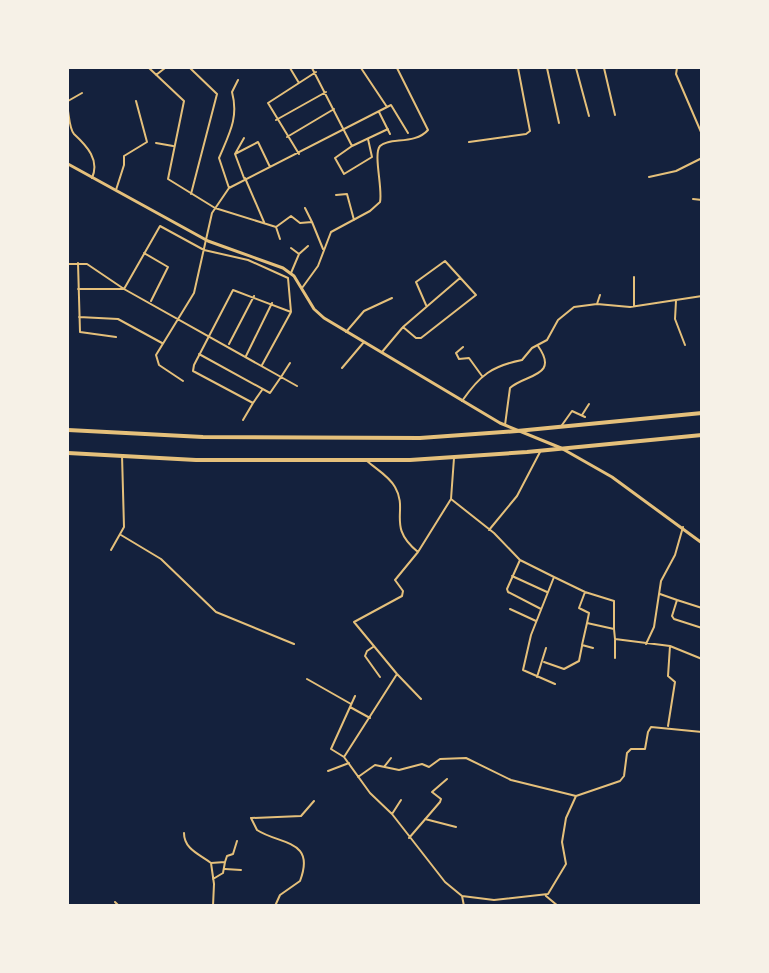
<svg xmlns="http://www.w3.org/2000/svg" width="769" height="973" font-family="Manrope,sans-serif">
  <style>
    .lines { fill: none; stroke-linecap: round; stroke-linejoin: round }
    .minor { stroke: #e5c07b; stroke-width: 2 }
    .secondary { stroke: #e5c07b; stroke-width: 3 }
    .trunk { stroke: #e5c07b; stroke-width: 4 }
  </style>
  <rect width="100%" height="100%" fill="#14213d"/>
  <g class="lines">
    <path class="minor" d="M 149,68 L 184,101 L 168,179 L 215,208 L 276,227 L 280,239
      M 190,68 L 217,94 L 191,194
      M 290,68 L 299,83
      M 312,68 L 352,146 L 388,129
      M 361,68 L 387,107
      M 547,68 L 559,123
      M 576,68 L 589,116
      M 604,68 L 615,115
      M 677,68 L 676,74 L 701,132
      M 156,75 L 165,68
      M 68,101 L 82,93
      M 68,111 C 69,117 70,130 74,134 C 87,146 100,160 92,178
      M 379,112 L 390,134
      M 276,120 L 326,92
      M 287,137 L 334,109
      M 244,138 L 235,154 L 258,142 L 270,167
      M 469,142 L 526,134 L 530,131 L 518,68
      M 156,143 L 173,146
      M 352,146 L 335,158 L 344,174 L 372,157 L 368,139
      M 235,154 L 244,178
      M 299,154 L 268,103 L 316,72
      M 649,177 L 676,171 L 702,158
      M 245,178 L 264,222
      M 229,188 L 219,158 C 229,134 239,118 232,92 L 238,80
      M 116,190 L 124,165 L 124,156 L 147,142 L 136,101
      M 336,195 L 347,194 L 354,220
      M 693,199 L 702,200
      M 305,208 L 312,222
      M 276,227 L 291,216 L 300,223 L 312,222 L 323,249
      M 291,248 L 299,254 L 291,273
      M 144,253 L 168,267 L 151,301
      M 299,254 L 308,246
      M 78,263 L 80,332 L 116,337
      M 68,264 L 87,264 L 124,289
      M 302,288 L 318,266 L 331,232 L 370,211 L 380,202 C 383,189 373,154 380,146 C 389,137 415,145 428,130 L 397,68
      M 78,289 L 123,289
      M 676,301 L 675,319 L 685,345
      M 597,304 L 600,295
      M 634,306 L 634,277
      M 79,317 L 118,319 L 162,343
      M 403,327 L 416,338 L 421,338 L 476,295 L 445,261 L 416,282 L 426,305
      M 346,332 L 364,311 L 392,298
      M 229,344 L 254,296
      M 463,347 L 456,353 L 459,359 L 469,358 L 482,376
      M 382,352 L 403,327 L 460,278
      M 199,354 L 270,393 L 281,377 L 124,289 L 160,226 L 204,250 L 248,260 L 288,278 L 291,312
      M 246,356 L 272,303
      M 290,363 L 281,377 L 297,386
      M 342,368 L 364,342
      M 183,381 L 159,365 L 156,355 L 194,293 L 212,213 L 229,188 L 391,105 L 408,133
      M 262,390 L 253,403 L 193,371 L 194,365 L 233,290 L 291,312 L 262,365
      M 462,401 C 480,375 492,366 522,360 L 532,348 L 547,340 L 558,320 L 574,307 L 597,304 L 630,307 L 702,296
      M 582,415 L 589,404
      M 243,420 L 253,403
      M 505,425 L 510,388 C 525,374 560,377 538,346
      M 562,425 L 572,411 L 585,417
      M 367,461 C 376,469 389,476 395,487 C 409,511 386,526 418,552
      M 451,499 L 494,533 L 520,560
      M 489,530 L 517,496 L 540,452
      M 121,535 L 161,559 L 216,612 L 294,644
      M 111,550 L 124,527 L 122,455
      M 512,576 L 547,592
      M 585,592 L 579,608 L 589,613 L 587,623
      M 660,594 L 677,600
      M 702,608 L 677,600 L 672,616 L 674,619 L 702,628
      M 510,609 L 536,621
      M 541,609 L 508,592 L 507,589 L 520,560 L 554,577
      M 615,640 L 615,658
      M 646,644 L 654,627 L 661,581 L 675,555 L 683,527
      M 373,647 L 367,651 L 365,656 L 380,677
      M 593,648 L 582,645 L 587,623 L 614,629 L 615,639 L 670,646 L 702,659
      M 544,662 L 564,669 L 579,661 L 582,646
      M 537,677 L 546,648
      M 307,679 L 351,704
      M 555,684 L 523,670 L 531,635 L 554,577 L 585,592 L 614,601 L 614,629
      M 355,696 L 331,749 L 344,757 L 370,793 L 392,814 L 445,882 L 462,896 L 464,906
      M 421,699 L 397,674 L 354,622 L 402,596 L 403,591 L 395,580 L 418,552 L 451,499 L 454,458
      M 350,707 L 370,718
      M 668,726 L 675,682 L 668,676 L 670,646
      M 344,757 L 397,674
      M 384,767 L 391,758
      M 328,771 L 349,763
      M 358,777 L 375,765 L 399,770 L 422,764 L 429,767 L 440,759 L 466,758 L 511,780 L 576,796 L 566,818 L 562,842 L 566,864 L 548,894 L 494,900 L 462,896
      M 576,796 L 620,781 L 624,776 L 627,753 L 631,749 L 645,749 L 648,732 L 651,727 L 702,732
      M 392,814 L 401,800
      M 425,819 L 456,827
      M 184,833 C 184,849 199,854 211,863 L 214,884 L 213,906
      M 409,838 L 440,802 L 441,799 L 432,792 L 447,779
      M 225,862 L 227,856 L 233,854 L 237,841
      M 211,863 L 225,862 L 223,873 L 213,879
      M 225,869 L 241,870
      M 546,896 L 558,906
      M 115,902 L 119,906
      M 275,906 L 280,895 L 300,881 C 316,839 280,845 257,830 L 251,818 L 301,816 L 314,801"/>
    <path class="secondary" d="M 68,164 L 208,241 L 283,268 L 294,276 L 314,309 L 324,318 L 500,423 L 561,448 L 612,477 L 702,543"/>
    <path class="trunk" d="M 68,430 L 203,437 L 420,438 L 517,431 L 702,413
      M 68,453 L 196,460 L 410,460 L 527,452 L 702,435"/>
  </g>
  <rect width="769" height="973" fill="none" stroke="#f6f1e7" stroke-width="138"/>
</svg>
